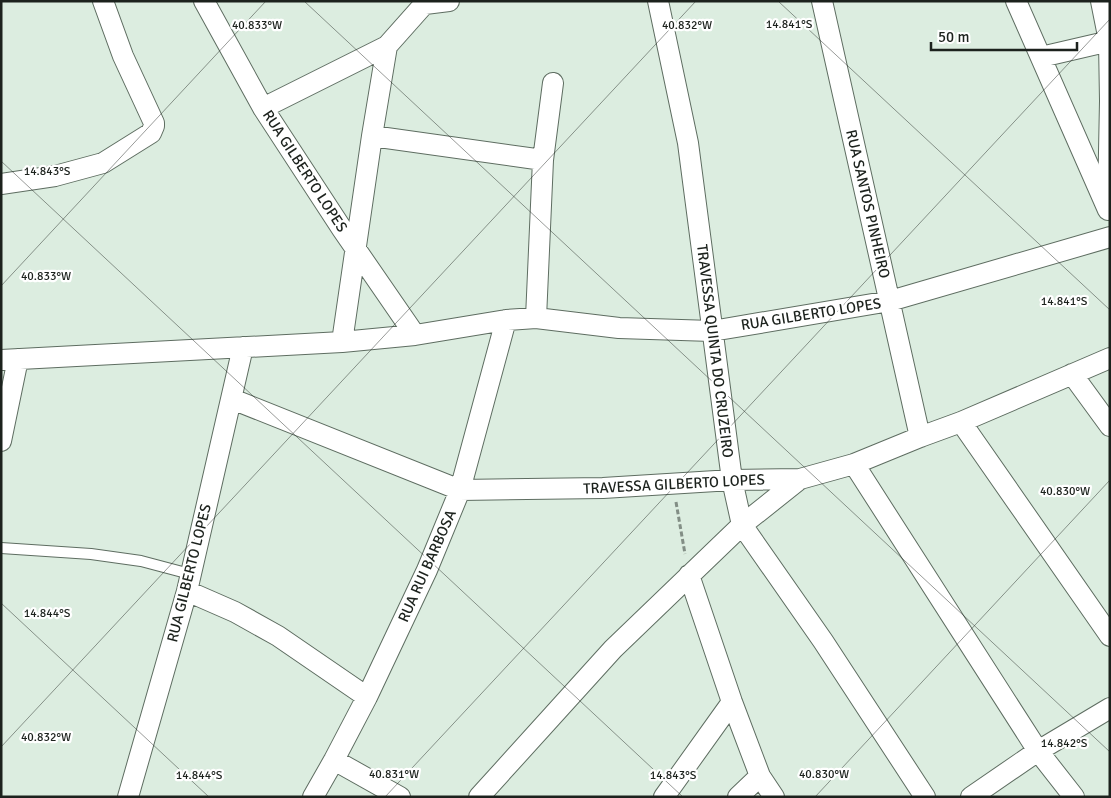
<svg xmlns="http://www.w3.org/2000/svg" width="1111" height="798" font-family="Signika,sans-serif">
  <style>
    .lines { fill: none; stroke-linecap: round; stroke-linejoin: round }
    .service-casing { stroke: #5e6d61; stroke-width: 12 }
    .minor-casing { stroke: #5e6d61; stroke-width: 22 }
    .path { stroke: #828e85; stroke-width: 3; stroke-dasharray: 5 2.5; stroke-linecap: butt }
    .service { stroke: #fff; stroke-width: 10 }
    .minor { stroke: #fff; stroke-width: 20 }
    .ticks { fill: none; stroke: #1c221d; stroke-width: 1; stroke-opacity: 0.45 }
    .labels { text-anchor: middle; stroke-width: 4.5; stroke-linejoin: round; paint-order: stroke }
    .street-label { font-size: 15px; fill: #1c221d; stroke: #fff }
    .ticks-label { font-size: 12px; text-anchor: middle; fill: #1c221d; stroke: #fff; stroke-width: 4.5; stroke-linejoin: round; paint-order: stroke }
  </style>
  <rect width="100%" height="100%" fill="#dcede0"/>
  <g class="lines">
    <g class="service-casing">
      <path id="service" d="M 1,548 L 91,554 L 141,561 L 190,574"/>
    </g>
    <g class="minor-casing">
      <path id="minor" d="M 204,1 L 263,108 L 342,229 L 415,335
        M 658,1 L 688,143 L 732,480 L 742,525 L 823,641 L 925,797
        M 822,1 L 920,437
        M 1016,1 L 1108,210
        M 1101,1 L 1109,41 L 1110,101 L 1108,203
        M 425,4 L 449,1
        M 1041,57 L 1110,41
        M 263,108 L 387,46
        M 372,136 L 543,160
        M 1,184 L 55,176 L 103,163 L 151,133 L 154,126 L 154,123 L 123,56 L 103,1
        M 536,318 L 543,160 L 553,83
        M 342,342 L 372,136 L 387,46 L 427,1
        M 1,360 L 342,342 L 415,335 L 506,320 L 536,318 L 619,328 L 712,331 L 890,301 L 1110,237
        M 1072,374 L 1110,426
        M 232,399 L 460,490 L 603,488 L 732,480 L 800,479 L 854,464 L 920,437 L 961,422 L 1110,358
        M 961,422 L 1110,636
        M 1,441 L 18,359
        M 854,464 L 1038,751 L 1074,797
        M 689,575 L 732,702 L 760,776 L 774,797
        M 187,591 L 235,612 L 278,636 L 367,697
        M 334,760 L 400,797
        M 128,797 L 187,591 L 243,347
        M 313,797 L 334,760 L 367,697 L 427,570 L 460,490 L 506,320
        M 479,797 L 613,649 L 742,525 L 800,479
        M 664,797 L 732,702
        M 738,797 L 760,776
        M 971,797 L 1038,751 L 1110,708"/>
    </g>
    <path class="path" d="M 676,502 L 685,554"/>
    <use href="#service" class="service"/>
    <use href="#minor" class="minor"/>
  </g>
  <path class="ticks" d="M 304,1 L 1110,752M 778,1 L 1110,310M 1,161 L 683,797M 1,286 L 266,1M 1,603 L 209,797M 1,747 L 696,1M 385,797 L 1110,19M 815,797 L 1110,480"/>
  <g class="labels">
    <g class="street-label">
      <text transform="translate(305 171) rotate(57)" y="5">RUA GILBERTO LOPES</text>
      <text transform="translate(868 204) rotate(77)" y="5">RUA SANTOS PINHEIRO</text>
      <text transform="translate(811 314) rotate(-9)" y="5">RUA GILBERTO LOPES</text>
      <text transform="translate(715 351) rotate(83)" y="5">TRAVESSA QUINTA DO CRUZEIRO</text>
      <text transform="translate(674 484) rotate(-3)" y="5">TRAVESSA GILBERTO LOPES</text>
      <text transform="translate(427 566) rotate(-66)" y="5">RUA RUI BARBOSA</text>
      <text transform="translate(189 573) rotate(-76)" y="5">RUA GILBERTO LOPES</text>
    </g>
  </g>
  <g class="ticks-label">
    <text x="789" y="28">14.841°S</text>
    <text x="257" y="29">40.833°W</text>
    <text x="687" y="29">40.832°W</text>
    <text x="47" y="175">14.843°S</text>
    <text x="46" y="280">40.833°W</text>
    <text x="1064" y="305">14.841°S</text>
    <text x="1065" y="495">40.830°W</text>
    <text x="47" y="617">14.844°S</text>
    <text x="46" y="741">40.832°W</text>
    <text x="1064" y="747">14.842°S</text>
    <text x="394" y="778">40.831°W</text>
    <text x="824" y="778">40.830°W</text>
    <text x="199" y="779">14.844°S</text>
    <text x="673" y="779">14.843°S</text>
  </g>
  <rect width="1111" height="798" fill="none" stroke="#1c221d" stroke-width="5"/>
  <path d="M931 42v8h146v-8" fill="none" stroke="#1c221d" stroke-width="2.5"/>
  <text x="938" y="42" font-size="15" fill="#1c221d" stroke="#ffffff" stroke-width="4" paint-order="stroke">50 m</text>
</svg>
